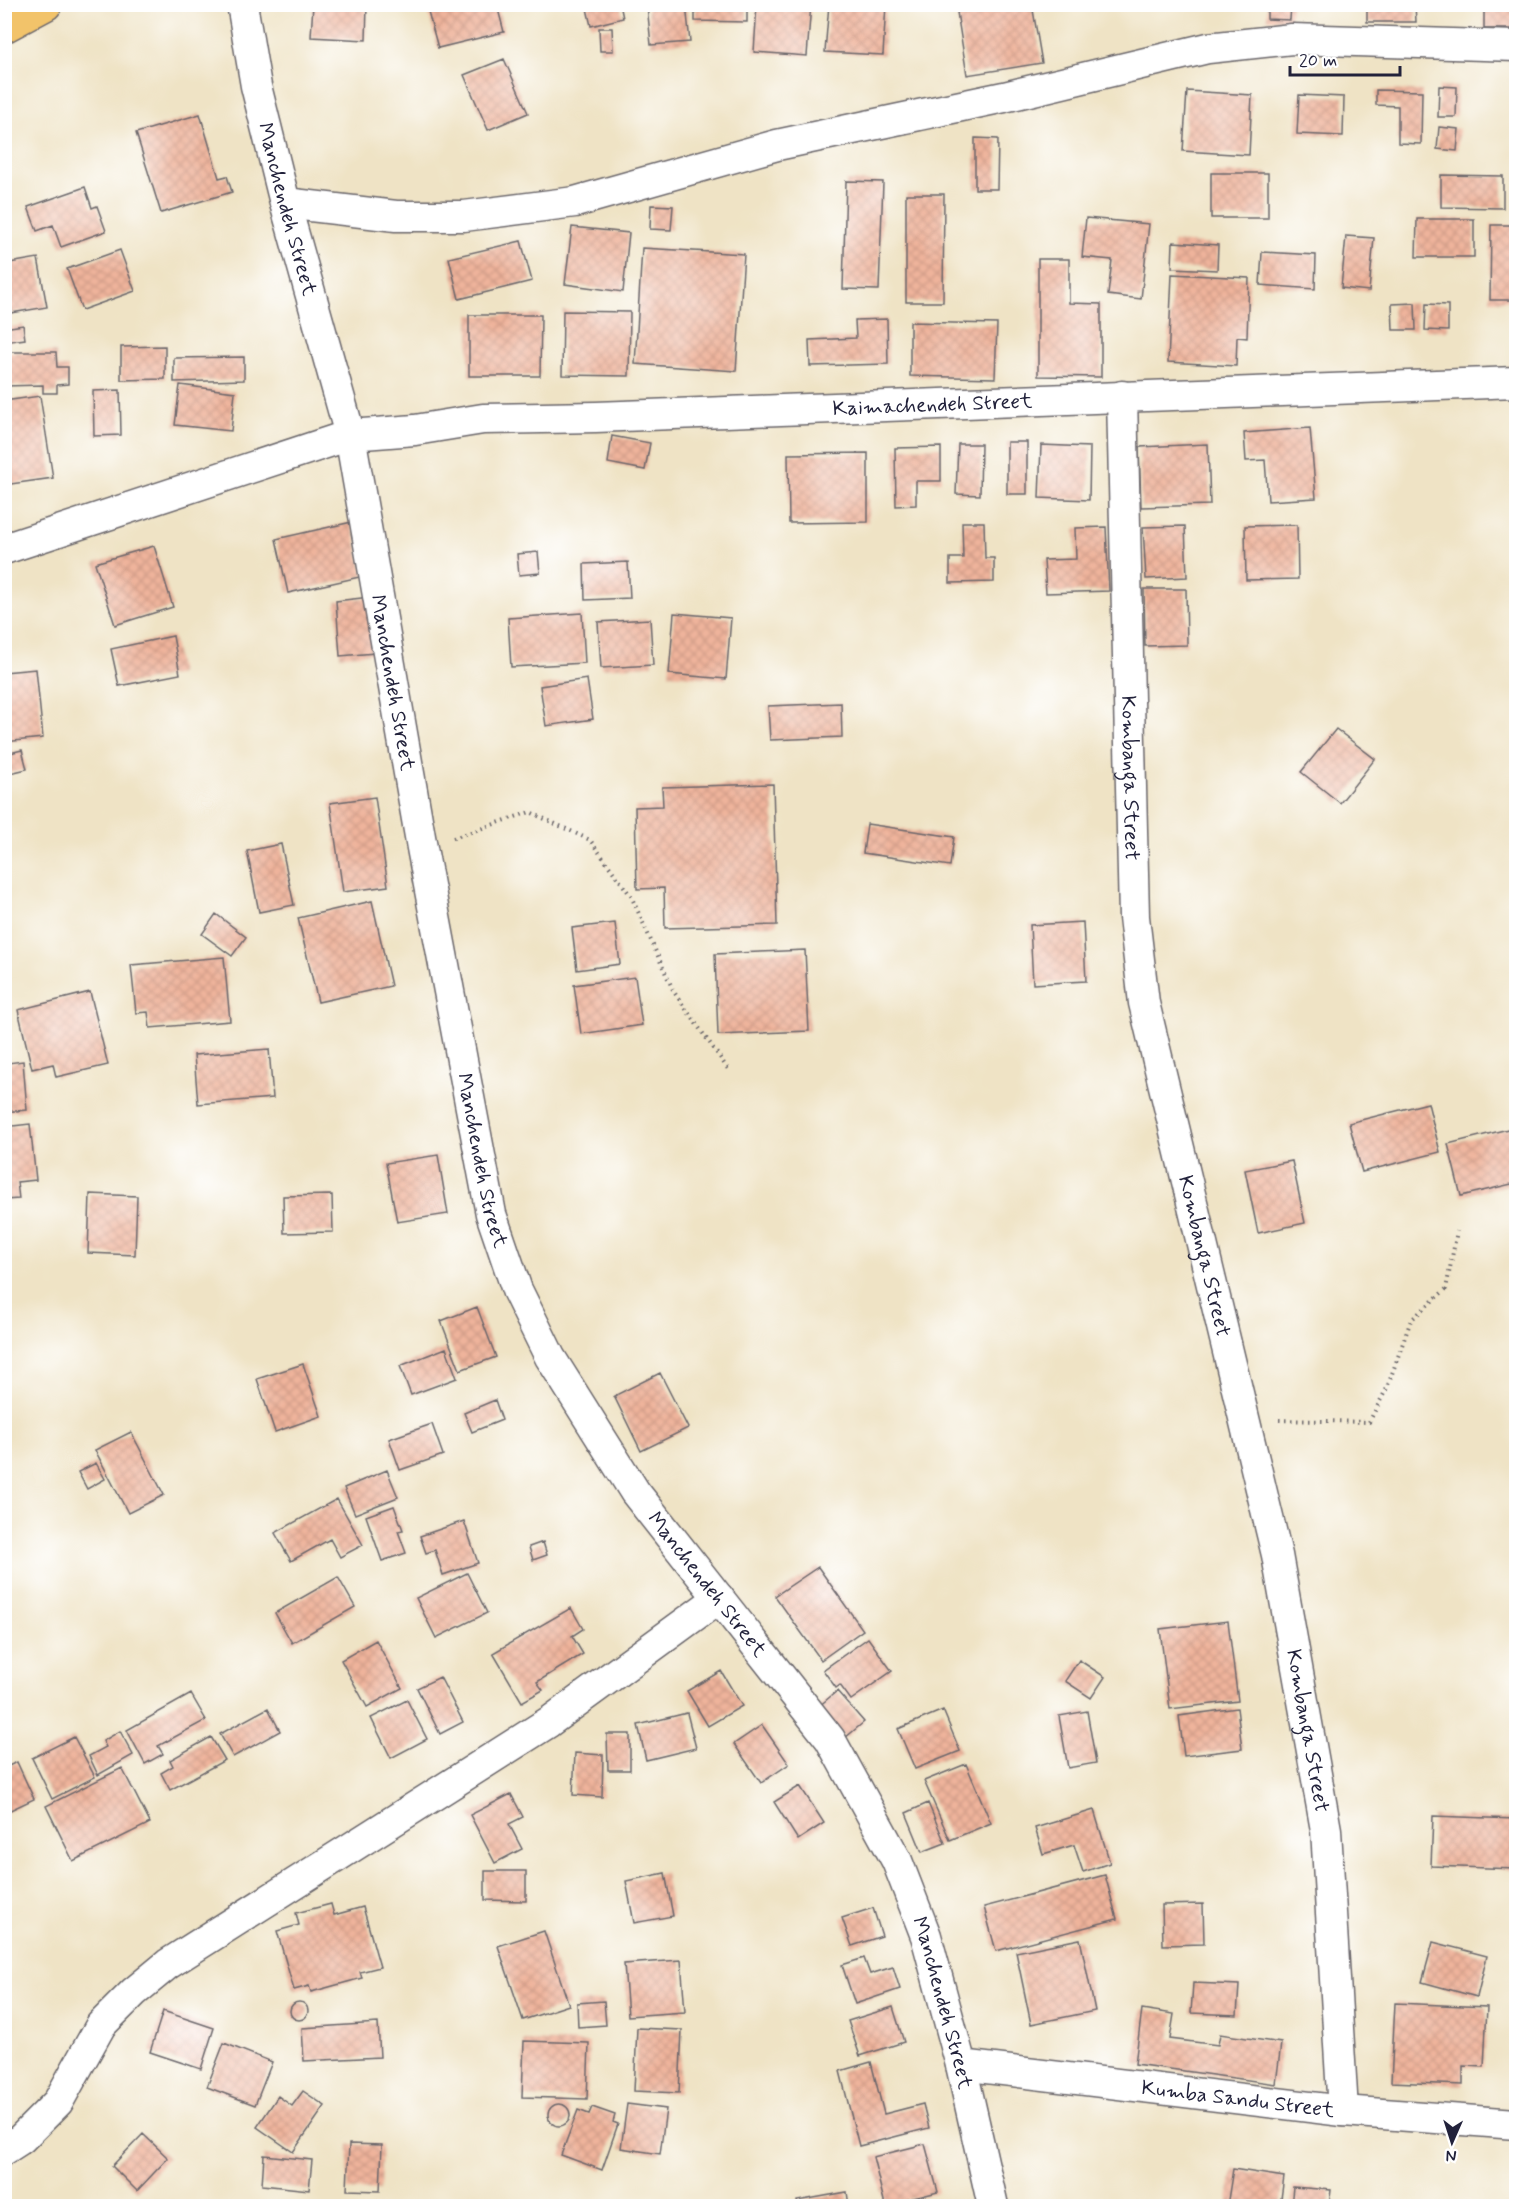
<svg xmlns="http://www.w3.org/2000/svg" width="1521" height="2211" font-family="Mynerve,sans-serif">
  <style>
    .building { fill: url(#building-cross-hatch) }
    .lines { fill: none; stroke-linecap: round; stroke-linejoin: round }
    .street-casing { stroke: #6a666b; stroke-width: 33 }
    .primary-casing { stroke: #6a666b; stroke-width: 36 }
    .path { stroke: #6a666b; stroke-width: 4; stroke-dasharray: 1.5 4.5; stroke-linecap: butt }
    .street { stroke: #fff; stroke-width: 30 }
    .primary { stroke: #f2c36a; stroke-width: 33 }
    .labels { text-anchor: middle; stroke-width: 5; stroke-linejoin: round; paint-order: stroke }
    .street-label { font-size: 21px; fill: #22223b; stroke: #fff }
  </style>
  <defs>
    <pattern id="building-cross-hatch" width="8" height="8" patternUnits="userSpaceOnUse" patternTransform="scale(1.5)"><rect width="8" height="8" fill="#efb49b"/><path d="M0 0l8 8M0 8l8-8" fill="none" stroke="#cd9a86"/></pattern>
  </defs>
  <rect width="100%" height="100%" fill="#fff"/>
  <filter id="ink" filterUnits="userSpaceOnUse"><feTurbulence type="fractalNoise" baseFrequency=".0167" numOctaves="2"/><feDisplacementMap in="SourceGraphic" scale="12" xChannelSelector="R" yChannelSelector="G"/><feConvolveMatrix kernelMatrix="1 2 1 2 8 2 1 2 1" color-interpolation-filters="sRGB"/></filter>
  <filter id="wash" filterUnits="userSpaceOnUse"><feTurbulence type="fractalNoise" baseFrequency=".008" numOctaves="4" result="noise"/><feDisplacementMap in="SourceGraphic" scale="24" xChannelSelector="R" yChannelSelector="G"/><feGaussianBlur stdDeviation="1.35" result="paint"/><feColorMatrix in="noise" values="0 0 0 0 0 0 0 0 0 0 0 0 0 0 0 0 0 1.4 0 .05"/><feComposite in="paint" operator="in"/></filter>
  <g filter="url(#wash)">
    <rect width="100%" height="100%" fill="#efe3c5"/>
    <g id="blocks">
      <path class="building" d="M 313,4 L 367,5 L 366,40 L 311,37 Z
        M 426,4 L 488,4 L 489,6 L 497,5 L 504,32 L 438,48 Z
        M 586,4 L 620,4 L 623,18 L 591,26 Z
        M 695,4 L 747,4 L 747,22 L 695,21 Z
        M 757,4 L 811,4 L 807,56 L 754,52 Z
        M 829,4 L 886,4 L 883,55 L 825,52 Z
        M 1004,4 L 1032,4 L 1042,63 L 967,75 L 957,12 Z
        M 1267,4 L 1291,4 L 1290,20 L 1267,19 Z
        M 1367,4 L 1415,4 L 1416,22 L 1367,22 Z
        M 1484,4 L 1516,4 L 1516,29 L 1484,29 Z
        M 647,5 L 686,5 L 690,42 L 651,45 Z
        M 599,28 L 612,28 L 613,51 L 600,51 Z
        M 504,59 L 528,113 L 488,130 L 464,75 Z
        M 1439,86 L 1457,87 L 1456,117 L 1438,117 Z
        M 1376,90 L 1422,91 L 1421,144 L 1398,143 L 1398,106 L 1376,105 Z
        M 1187,91 L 1252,95 L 1249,155 L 1183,151 Z
        M 1299,95 L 1344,97 L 1343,136 L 1297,134 Z
        M 200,114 L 219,178 L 227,176 L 232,192 L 161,213 L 136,133 Z
        M 1439,127 L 1459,129 L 1457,151 L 1437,149 Z
        M 975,138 L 998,139 L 997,189 L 975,189 Z
        M 1211,173 L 1268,173 L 1268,218 L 1211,218 Z
        M 1441,175 L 1503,176 L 1503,208 L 1441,207 Z
        M 846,181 L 883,182 L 879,290 L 843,289 Z
        M 85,187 L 92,208 L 97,206 L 106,231 L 61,247 L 53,225 L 37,231 L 28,207 Z
        M 906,194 L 944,194 L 943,302 L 906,302 Z
        M 651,205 L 673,206 L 671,230 L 650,229 Z
        M 1086,218 L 1149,224 L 1141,299 L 1108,295 L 1112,260 L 1082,257 Z
        M 1417,219 L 1474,219 L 1474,257 L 1416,257 Z
        M 1491,225 L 1516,225 L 1516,300 L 1490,300 Z
        M 572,227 L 629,233 L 623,292 L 565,284 Z
        M 1346,236 L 1374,238 L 1369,291 L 1341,288 Z
        M 521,241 L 532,281 L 459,299 L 449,258 Z
        M 1173,242 L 1218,245 L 1217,270 L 1172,268 Z
        M 642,248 L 744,254 L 736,371 L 635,364 Z
        M 120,250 L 135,291 L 82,310 L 67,269 Z
        M 1262,252 L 1316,255 L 1315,289 L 1260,285 Z
        M 38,258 L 47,307 L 5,314 L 4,264 Z
        M 1038,259 L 1069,259 L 1069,303 L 1101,304 L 1101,377 L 1038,376 Z
        M 1172,274 L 1249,278 L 1247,338 L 1237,337 L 1236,366 L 1168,362 Z
        M 1415,303 L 1416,330 L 1393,330 L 1392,304 Z
        M 1426,304 L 1448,305 L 1448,331 L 1425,330 Z
        M 563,311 L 630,312 L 629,376 L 562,375 Z
        M 469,315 L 541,315 L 540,376 L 469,376 Z
        M 887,319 L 888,364 L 810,366 L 809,340 L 856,338 L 855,320 Z
        M 910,322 L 997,324 L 995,378 L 910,376 Z
        M 23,325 L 25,339 L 4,342 L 4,328 Z
        M 165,346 L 165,379 L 121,380 L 121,347 Z
        M 4,352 L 56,352 L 57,367 L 68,367 L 68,384 L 57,385 L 57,393 L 43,393 L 43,385 L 4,386 Z
        M 244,357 L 244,380 L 174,382 L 174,358 Z
        M 180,385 L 235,392 L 231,431 L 175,425 Z
        M 120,390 L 121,435 L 94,436 L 93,391 Z
        M 40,396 L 53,478 L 4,485 L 4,401 Z
        M 1310,428 L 1316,498 L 1268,501 L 1265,460 L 1246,461 L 1244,433 Z
        M 612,436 L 650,443 L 645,470 L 608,463 Z
        M 1007,442 L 1027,442 L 1027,494 L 1007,494 Z
        M 958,444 L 981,444 L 980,495 L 956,494 Z
        M 1208,444 L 1210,505 L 1141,507 L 1139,447 Z
        M 1041,445 L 1090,447 L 1089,500 L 1039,498 Z
        M 941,447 L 941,481 L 916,481 L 916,505 L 896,506 L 895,448 Z
        M 868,453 L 868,522 L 789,523 L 788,454 Z
        M 352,522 L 364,576 L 288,593 L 276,539 Z
        M 962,522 L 984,522 L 985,558 L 994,558 L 994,582 L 950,583 L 950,558 L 963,558 Z
        M 1297,525 L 1298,579 L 1246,580 L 1245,526 Z
        M 1185,526 L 1187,577 L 1146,579 L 1143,527 Z
        M 1106,527 L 1109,591 L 1046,593 L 1044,560 L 1076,559 L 1075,528 Z
        M 154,546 L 173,607 L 115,625 L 95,563 Z
        M 538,552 L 540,573 L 519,575 L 517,554 Z
        M 628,562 L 630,598 L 585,600 L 584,564 Z
        M 1144,589 L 1186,589 L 1187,645 L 1145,646 Z
        M 370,597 L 375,653 L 340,656 L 336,601 Z
        M 582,613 L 585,663 L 511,667 L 508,618 Z
        M 674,613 L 731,618 L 726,679 L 669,674 Z
        M 650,619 L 653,665 L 601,668 L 598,622 Z
        M 173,636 L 180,674 L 119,686 L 111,649 Z
        M 36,669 L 43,738 L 4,742 L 4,672 Z
        M 587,679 L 593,719 L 546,726 L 540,686 Z
        M 841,703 L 842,737 L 770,740 L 768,706 Z
        M 1336,729 L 1375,759 L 1340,803 L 1301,772 Z
        M 22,750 L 27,769 L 10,773 L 6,754 Z
        M 773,784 L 777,925 L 665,928 L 664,888 L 637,889 L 635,807 L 663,806 L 662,787 Z
        M 375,797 L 388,886 L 343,892 L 330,803 Z
        M 867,824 L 954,837 L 950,866 L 863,853 Z
        M 281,844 L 294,905 L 259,912 L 247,851 Z
        M 372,901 L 391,986 L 318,1002 L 298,918 Z
        M 216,914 L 246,937 L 232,956 L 202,934 Z
        M 1083,922 L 1086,981 L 1033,984 L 1030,925 Z
        M 615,923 L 620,964 L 577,970 L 572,928 Z
        M 805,950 L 809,1031 L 718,1035 L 715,954 Z
        M 224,957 L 230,1021 L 150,1028 L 148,1012 L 136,1013 L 131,965 Z
        M 635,977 L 642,1025 L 581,1034 L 574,985 Z
        M 90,992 L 108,1065 L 56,1077 L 53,1064 L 32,1069 L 18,1010 Z
        M 4,1046 L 7,1046 L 8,1063 L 23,1061 L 27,1110 L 4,1112 Z
        M 269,1049 L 273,1098 L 198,1104 L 194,1055 Z
        M 1428,1103 L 1440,1152 L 1362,1172 L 1349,1123 Z
        M 30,1124 L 36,1180 L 17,1182 L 19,1199 L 4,1200 L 4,1127 Z
        M 1516,1127 L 1516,1183 L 1461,1196 L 1448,1144 Z
        M 438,1155 L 448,1214 L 397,1222 L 386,1163 Z
        M 1292,1161 L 1305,1223 L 1258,1233 L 1245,1170 Z
        M 90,1194 L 137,1196 L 135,1255 L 88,1253 Z
        M 332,1195 L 333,1232 L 284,1233 L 283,1196 Z
        M 477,1307 L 496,1357 L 460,1370 L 441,1321 Z
        M 446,1348 L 457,1378 L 411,1395 L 400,1366 Z
        M 303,1364 L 321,1416 L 275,1432 L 257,1379 Z
        M 660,1373 L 688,1428 L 641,1451 L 614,1396 Z
        M 495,1400 L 502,1420 L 472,1432 L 464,1413 Z
        M 432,1424 L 443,1455 L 400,1470 L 389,1439 Z
        M 131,1432 L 164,1495 L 128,1513 L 95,1450 Z
        M 96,1463 L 105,1479 L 87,1489 L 78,1472 Z
        M 387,1470 L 398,1497 L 355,1514 L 344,1488 Z
        M 337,1499 L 363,1545 L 340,1557 L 330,1539 L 291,1561 L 275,1533 Z
        M 394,1506 L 403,1530 L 398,1531 L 406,1553 L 382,1561 L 366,1516 Z
        M 464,1521 L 478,1563 L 443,1575 L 435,1550 L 426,1553 L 420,1536 Z
        M 543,1542 L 547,1555 L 533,1560 L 529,1547 Z
        M 818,1567 L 863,1630 L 821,1660 L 775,1596 Z
        M 467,1573 L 487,1613 L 436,1638 L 416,1598 Z
        M 338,1577 L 355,1607 L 292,1643 L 275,1613 Z
        M 571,1608 L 583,1629 L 572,1636 L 583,1654 L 537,1682 L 543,1690 L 522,1702 L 493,1653 Z
        M 1228,1621 L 1238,1701 L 1170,1709 L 1160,1629 Z
        M 868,1638 L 892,1671 L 851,1700 L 840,1685 L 836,1688 L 823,1670 Z
        M 376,1640 L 402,1688 L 367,1707 L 341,1660 Z
        M 1079,1660 L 1105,1677 L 1091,1698 L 1065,1681 Z
        M 721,1671 L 742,1706 L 708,1726 L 687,1691 Z
        M 440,1677 L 463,1722 L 440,1734 L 417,1688 Z
        M 837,1691 L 864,1722 L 845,1738 L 818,1707 Z
        M 191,1694 L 206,1720 L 158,1746 L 163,1754 L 145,1764 L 127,1730 Z
        M 407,1700 L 427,1739 L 391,1758 L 371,1718 Z
        M 268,1708 L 280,1731 L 233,1757 L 220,1734 Z
        M 1237,1708 L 1242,1749 L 1184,1756 L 1179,1716 Z
        M 943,1710 L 960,1751 L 915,1769 L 898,1729 Z
        M 1087,1711 L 1096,1763 L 1068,1768 L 1059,1716 Z
        M 687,1713 L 696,1748 L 646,1760 L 638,1725 Z
        M 762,1725 L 789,1764 L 761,1783 L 734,1744 Z
        M 120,1731 L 133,1755 L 98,1775 L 89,1756 L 106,1747 L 103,1741 Z
        M 607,1734 L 630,1734 L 630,1770 L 608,1770 Z
        M 74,1737 L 95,1777 L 52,1799 L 32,1758 Z
        M 211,1737 L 225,1760 L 170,1790 L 161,1773 L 173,1766 L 170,1760 Z
        M 575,1753 L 603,1755 L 602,1797 L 573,1795 Z
        M 17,1762 L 34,1799 L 4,1813 L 4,1768 Z
        M 966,1764 L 991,1823 L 950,1840 L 924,1781 Z
        M 122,1768 L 150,1823 L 73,1861 L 46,1806 Z
        M 800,1786 L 824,1823 L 798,1840 L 774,1802 Z
        M 511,1794 L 523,1817 L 509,1824 L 522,1849 L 495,1863 L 470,1815 Z
        M 928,1803 L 945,1843 L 922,1852 L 906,1813 Z
        M 1094,1810 L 1110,1863 L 1083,1872 L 1074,1845 L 1043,1854 L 1035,1828 Z
        M 1433,1816 L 1516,1819 L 1516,1869 L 1431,1866 Z
        M 485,1871 L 526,1871 L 526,1901 L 485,1900 Z
        M 665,1873 L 673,1916 L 634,1923 L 626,1881 Z
        M 1105,1875 L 1117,1919 L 996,1951 L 984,1907 Z
        M 331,1904 L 334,1915 L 363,1907 L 380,1967 L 360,1972 L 362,1978 L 311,1992 L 309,1986 L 294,1990 L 277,1931 L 299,1925 L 296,1913 Z
        M 1203,1904 L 1204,1944 L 1163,1945 L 1162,1905 Z
        M 873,1908 L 882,1936 L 852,1946 L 842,1918 Z
        M 544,1931 L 569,2005 L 523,2020 L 498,1946 Z
        M 1080,1939 L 1095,2011 L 1031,2024 L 1016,1952 Z
        M 1433,1942 L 1487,1956 L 1477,1997 L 1422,1982 Z
        M 864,1958 L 870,1974 L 893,1967 L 900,1989 L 855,2004 L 842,1965 Z
        M 681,1960 L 685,2012 L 628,2016 L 624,1964 Z
        M 1193,1983 L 1239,1985 L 1237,2015 L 1191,2013 Z
        M 604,2001 L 606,2025 L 578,2027 L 577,2003 Z
        M290 2011a9 9 0 1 1 18 0a9 9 0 1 1-18 0Z
        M 1395,2003 L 1487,2007 L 1484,2067 L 1463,2066 L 1463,2085 L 1391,2082 Z
        M 893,2007 L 904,2042 L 860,2056 L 848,2021 Z
        M 1142,2009 L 1174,2014 L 1170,2039 L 1218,2045 L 1220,2034 L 1281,2043 L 1276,2084 L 1135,2064 Z
        M 163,2011 L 214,2028 L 201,2069 L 150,2052 Z
        M 378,2023 L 380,2057 L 304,2061 L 302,2028 Z
        M 637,2028 L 682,2030 L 679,2093 L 634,2091 Z
        M 524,2041 L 589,2043 L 587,2099 L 522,2097 Z
        M 224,2043 L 272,2062 L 255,2105 L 207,2087 Z
        M 871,2062 L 884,2114 L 923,2104 L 929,2128 L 859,2146 L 840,2071 Z
        M 303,2091 L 325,2106 L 293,2152 L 257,2127 L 278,2096 L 292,2106 Z
        M548 2115a11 11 0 1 1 22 0a11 11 0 1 1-22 0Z
        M 627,2104 L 666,2109 L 660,2154 L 621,2148 Z
        M 592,2107 L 615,2115 L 613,2122 L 618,2124 L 602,2170 L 561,2155 L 578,2110 L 589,2114 Z
        M 143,2134 L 168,2158 L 137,2191 L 112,2166 Z
        M 349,2144 L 382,2145 L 380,2191 L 347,2190 Z
        M 925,2144 L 938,2192 L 885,2205 L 873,2157 Z
        M 264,2155 L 312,2160 L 309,2190 L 262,2185 Z
        M 1233,2169 L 1284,2177 L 1280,2206 L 1227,2206 Z
        M 1293,2187 L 1331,2190 L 1329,2206 L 1291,2206 Z
        M 847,2192 L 849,2206 L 798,2206 L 797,2201 Z"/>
    </g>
  </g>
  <g filter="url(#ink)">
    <use href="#blocks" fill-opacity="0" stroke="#6a666b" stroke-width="1.5"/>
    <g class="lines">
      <g class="street-casing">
        <g id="street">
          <path id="s1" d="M 242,4 L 256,86 L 285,203 L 350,435 L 422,848 L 491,1214 L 517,1290 L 550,1357 L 635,1492 L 830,1739 L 897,1861 L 926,1936 L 961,2065 L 993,2206"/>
          <path d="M 285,203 L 396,216 L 464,216 L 575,202 L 777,145 L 1004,97 L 1208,48 L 1292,39 L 1516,46"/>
          <path id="s2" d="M 1122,396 L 1134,917 L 1144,1003 L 1277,1555 L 1326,1830 L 1343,2111"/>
          <path id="s3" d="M 4,549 L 350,435 L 415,430 L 483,419 L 596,417 L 1516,382"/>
          <path id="s4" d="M 961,2065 L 1343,2111 L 1516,2124"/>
          <path d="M 4,2150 L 21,2139 L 58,2102 L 101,2025 L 134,1992 L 168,1964 L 549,1722 L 719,1598"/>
        </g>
      </g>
      <g class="primary-casing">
        <path id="primary" d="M 4,26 L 45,4"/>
      </g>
      <path class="path" d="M 453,838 L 530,812 L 590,840 L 631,896 L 674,992 L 730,1072
        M 1279,1420 L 1369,1422 L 1387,1388 L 1411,1320 L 1446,1289 L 1457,1231"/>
      <use href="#street" class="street"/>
      <use href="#primary" class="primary"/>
    </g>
  </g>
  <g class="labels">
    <g class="street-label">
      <text dy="7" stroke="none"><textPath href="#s1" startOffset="210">Manchendeh Street</textPath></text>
      <text dy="7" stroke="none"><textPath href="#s3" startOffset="948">Kaimachendeh Street</textPath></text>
      <text dy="7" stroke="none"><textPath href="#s1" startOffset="696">Manchendeh Street</textPath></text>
      <text dy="7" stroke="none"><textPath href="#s2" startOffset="382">Kombanga Street</textPath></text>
      <text dy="7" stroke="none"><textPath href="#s1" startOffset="1182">Manchendeh Street</textPath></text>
      <text dy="7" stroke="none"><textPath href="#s2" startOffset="868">Kombanga Street</textPath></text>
      <text dy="7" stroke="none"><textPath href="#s1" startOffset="1668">Manchendeh Street</textPath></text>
      <text dy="7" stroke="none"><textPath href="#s2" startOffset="1354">Kombanga Street</textPath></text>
      <text dy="7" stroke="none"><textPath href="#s1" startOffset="2154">Manchendeh Street</textPath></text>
      <text dy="7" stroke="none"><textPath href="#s4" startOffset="279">Kumba Sandu Street</textPath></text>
    </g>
  </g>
  <rect width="1521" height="2211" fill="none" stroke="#fff" stroke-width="24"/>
  <g transform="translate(1452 2142) rotate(183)" stroke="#ffffff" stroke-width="4.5" paint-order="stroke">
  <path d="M0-4.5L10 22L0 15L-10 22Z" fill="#22223b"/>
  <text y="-9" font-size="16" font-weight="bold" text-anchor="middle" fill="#22223b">N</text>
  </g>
  <path d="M1290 66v9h110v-9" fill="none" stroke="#22223b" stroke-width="3"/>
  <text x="1299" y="66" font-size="18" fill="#22223b" stroke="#ffffff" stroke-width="4.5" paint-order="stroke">20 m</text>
</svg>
